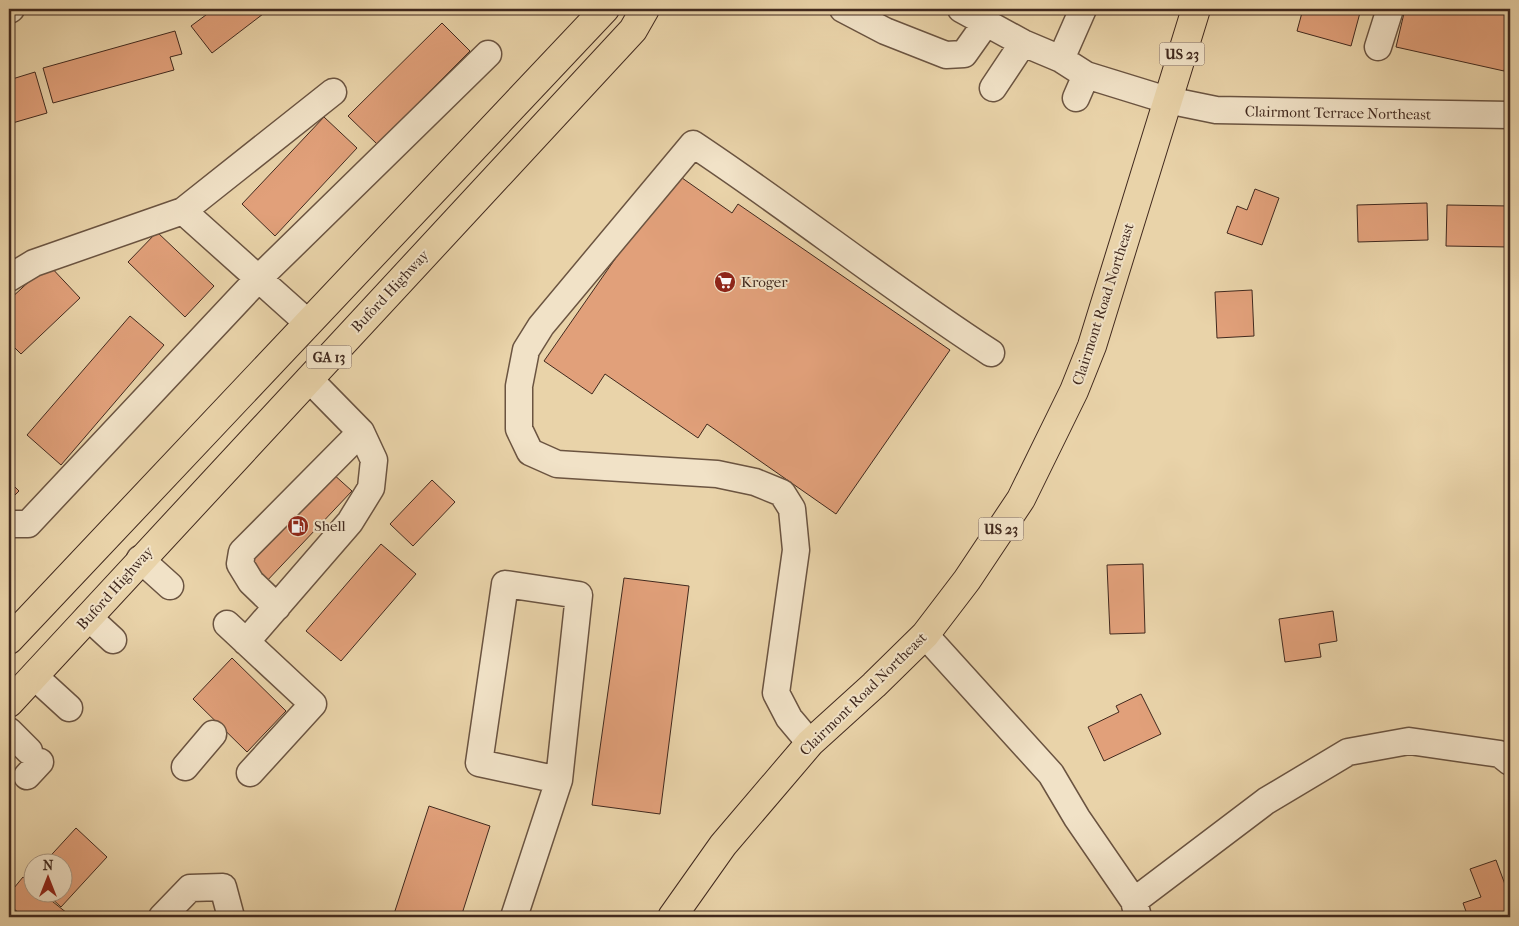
<svg xmlns="http://www.w3.org/2000/svg" width="1519" height="926" font-family="'IM FELL French Canon',serif">
  <style>
    .building { fill: #e1a07a; stroke: #41291e }
    .lines { fill: none; stroke-linecap: round; stroke-linejoin: round }
    .minor-casing { stroke: #6b5441; stroke-width: 29 }
    .major-casing { stroke: #41291e; stroke-width: 30 }
    .minor { stroke: #f1e2c7; stroke-width: 26 }
    .major { stroke: #e9d3a9; stroke-width: 28 }
    .labels { text-anchor: middle; stroke-width: 4; stroke-linejoin: round; paint-order: stroke }
    .shield { fill: #f1e2c7; stroke: #766051; stroke-width: 1 }
    .shield-label { font-size: 14px; font-weight: bold; fill: #41291e }
    .street-label { font-size: 15px; fill: #41291e; stroke: #f1e2c7 }
    .poi-label { font-size: 15px; fill: #41291e; stroke: #f1e2c7; text-anchor: start }
  </style>
  <rect width="100%" height="100%" fill="#e9d3a9"/>
  <filter id="stains"><feTurbulence type="fractalNoise" baseFrequency=".004" numOctaves="4"/><feColorMatrix values="0 0 0 0 .2 0 0 0 0 .09 0 0 0 0 .02 0 0 0 .5 -.17"/></filter>
  <radialGradient id="worn" r=".72"><stop offset=".6" stop-color="#630" stop-opacity="0"/><stop offset="1" stop-color="#630" stop-opacity=".3"/></radialGradient>
  <path class="building" d="M 214,9 L 259,9 L 263,14 L 212,53 L 191,26 Z
    M 1303,9 L 1361,9 L 1351,46 L 1297,31 Z
    M 1405,9 L 1488,9 L 1510,14 L 1510,46 L 1504,71 L 1396,47 Z
    M 442,23 L 470,51 L 377,144 L 348,116 Z
    M 175,31 L 182,54 L 170,57 L 174,70 L 53,103 L 43,68 Z
    M 35,72 L 47,113 L 9,124 L 9,80 Z
    M 324,117 L 357,148 L 275,236 L 242,204 Z
    M 675,173 L 732,213 L 738,204 L 950,350 L 836,514 L 707,424 L 698,438 L 605,374 L 592,394 L 544,361 Z
    M 1255,189 L 1279,198 L 1262,245 L 1227,233 L 1237,206 L 1247,210 Z
    M 1427,203 L 1428,240 L 1358,242 L 1357,205 Z
    M 1447,205 L 1510,206 L 1510,247 L 1446,246 Z
    M 157,232 L 214,286 L 185,317 L 128,262 Z
    M 48,264 L 80,298 L 21,354 L 9,342 L 9,300 Z
    M 1252,290 L 1254,336 L 1217,338 L 1215,292 Z
    M 130,316 L 164,345 L 61,465 L 27,435 Z
    M 332,473 L 352,491 L 264,584 L 244,565 Z
    M 432,480 L 455,502 L 413,546 L 390,524 Z
    M 9,481 L 19,491 L 9,501 Z
    M 381,544 L 416,574 L 341,661 L 306,631 Z
    M 1143,564 L 1145,633 L 1110,634 L 1107,565 Z
    M 624,578 L 689,586 L 660,814 L 592,805 Z
    M 1333,611 L 1337,641 L 1319,644 L 1321,657 L 1285,662 L 1279,619 Z
    M 232,658 L 286,711 L 247,752 L 193,699 Z
    M 1141,694 L 1161,734 L 1104,761 L 1088,727 L 1119,712 L 1116,706 Z
    M 429,806 L 490,826 L 461,917 L 393,917 Z
    M 76,828 L 107,857 L 61,907 L 47,894 L 62,894 L 62,864 L 43,864 Z
    M 1496,860 L 1510,898 L 1510,917 L 1468,917 L 1463,903 L 1481,897 L 1470,869 Z
    M 23,877 L 32,885 L 32,894 L 43,894 L 72,917 L 24,917 L 9,905 L 9,894 Z"/>
  <g class="lines">
    <g class="minor-casing">
      <path id="minor" d="M 843,9 L 885,31 L 946,55 L 964,54 L 986,23
        M 961,9 L 1023,43 L 1061,59 L 1086,75 L 1167,100 L 1216,110 L 1510,115
        M 9,10 L 11,9
        M 1378,47 L 1390,9
        M 1061,59 L 1083,9
        M 993,88 L 1023,43
        M 1076,98 L 1086,75
        M 183,211 L 333,92
        M 9,278 L 34,263 L 183,211 L 308,323
        M 9,524 L 28,524 L 259,278 L 488,54
        M 140,559 L 170,586
        M 277,607 L 251,582 L 240,564 L 242,552 L 361,432
        M 88,617 L 113,640
        M 227,624 L 313,704 L 250,773
        M 925,635 L 1051,774 L 1077,818 L 1134,901
        M 246,642 L 350,522 L 371,488 L 374,460 L 361,432 L 309,379
        M 34,676 L 69,708
        M 9,731 L 29,751
        M 810,743 L 789,718 L 776,693 L 796,550 L 792,509 L 782,493 L 755,482 L 717,474 L 557,464 L 530,452 L 519,429 L 519,386 L 526,350 L 541,326 L 693,144 C 794,211 889,287 991,353
        M 185,767 L 213,734
        M 27,776 L 40,762
        M 162,917 L 190,888 L 223,887 L 231,917
        M 514,917 L 559,780 L 579,595 L 505,584 L 479,763 L 559,780
        M 1138,917 L 1134,901 L 1266,801 L 1348,752 L 1409,741 L 1500,754 L 1510,762"/>
    </g>
    <g class="major-casing">
      <path id="major" d="M 9,640 L 605,9
        M 9,703 L 633,30 L 645,9
        M 672,917 L 723,845 L 810,743 L 874,685 L 925,635 L 967,580 L 1021,499 L 1074,391 L 1092,346 L 1196,9"/>
    </g>
    <use href="#minor" class="minor"/>
    <use href="#major" class="major"/>
  </g>
  <defs>
    <g id="supermarket-disc" transform="scale(1.125)"><circle r="9.5" fill="#8f2418" stroke="#f1e2c7"/><path d="M-6-5.5h2.5l.6 2H6L4.5 2H-2.5L-4.4-4H-6ZM-1.5 3.2a1.3 1.3 0 1 0 .1 0ZM3 3.2a1.3 1.3 0 1 0 .1 0Z" fill="#fff"/></g>
    <g id="fuel-disc" transform="scale(1.125)"><circle r="9.5" fill="#8f2418" stroke="#f1e2c7"/><path d="M-5.5-6h7V0h2V4h1.3V-2.5L3-4.5l.8-.8L6-3V5H2.5V1h-1V6h-7ZM-4.2-4.7v3.2H.2V-4.7Z" fill="#fff"/></g>
  </defs>
  <g fill-rule="evenodd">
    <use href="#supermarket-disc" x="725" y="282"/>
    <use href="#fuel-disc" x="298" y="526"/>
  </g>
  <g class="labels">
    <g class="shield">
      <rect x="1159.5" y="42.5" width="45" height="23" rx="4"/>
      <rect x="306.5" y="345.5" width="45" height="23" rx="4"/>
      <rect x="978.5" y="517.5" width="45" height="23" rx="4"/>
    </g>
    <g class="shield-label">
      <text x="1182" y="59">US 23</text>
      <text x="329" y="362">GA 13</text>
      <text x="1001" y="534">US 23</text>
    </g>
    <g class="street-label">
      <text transform="translate(1338 113) rotate(1)" y="5">Clairmont Terrace Northeast</text>
      <text transform="translate(390 291) rotate(-47)" y="5">Buford Highway</text>
      <text transform="translate(1103 304) rotate(-72)" y="5">Clairmont Road Northeast</text>
      <text transform="translate(115 588) rotate(-48)" y="5">Buford Highway</text>
      <text transform="translate(863 694) rotate(-44)" y="5">Clairmont Road Northeast</text>
    </g>
    <g class="poi-label">
      <text x="741" y="287">Kroger</text>
      <text x="314" y="531">Shell</text>
    </g>
  </g>
  <rect width="1519" height="926" fill="none" stroke="#e9d3a9" stroke-width="30"/>
  <rect x="10" y="10" width="1499" height="906" fill="none" stroke="#41291e" stroke-width="2.5"/>
  <rect x="15" y="15" width="1489" height="896" fill="none" stroke="#41291e"/>
  <g transform="translate(48 878)"><circle r="24" fill="#f1e2c7" stroke="#ab9883"/>
  <path d="M0-4L9 19L0 12L-9 19Z" fill="#8f2418"/>
  <text y="-8" font-size="14" font-weight="bold" text-anchor="middle" fill="#41291e">N</text>
  </g>
  <rect width="100%" height="100%" filter="url(#stains)"/>
  <rect width="100%" height="100%" fill="url(#worn)"/>
</svg>
